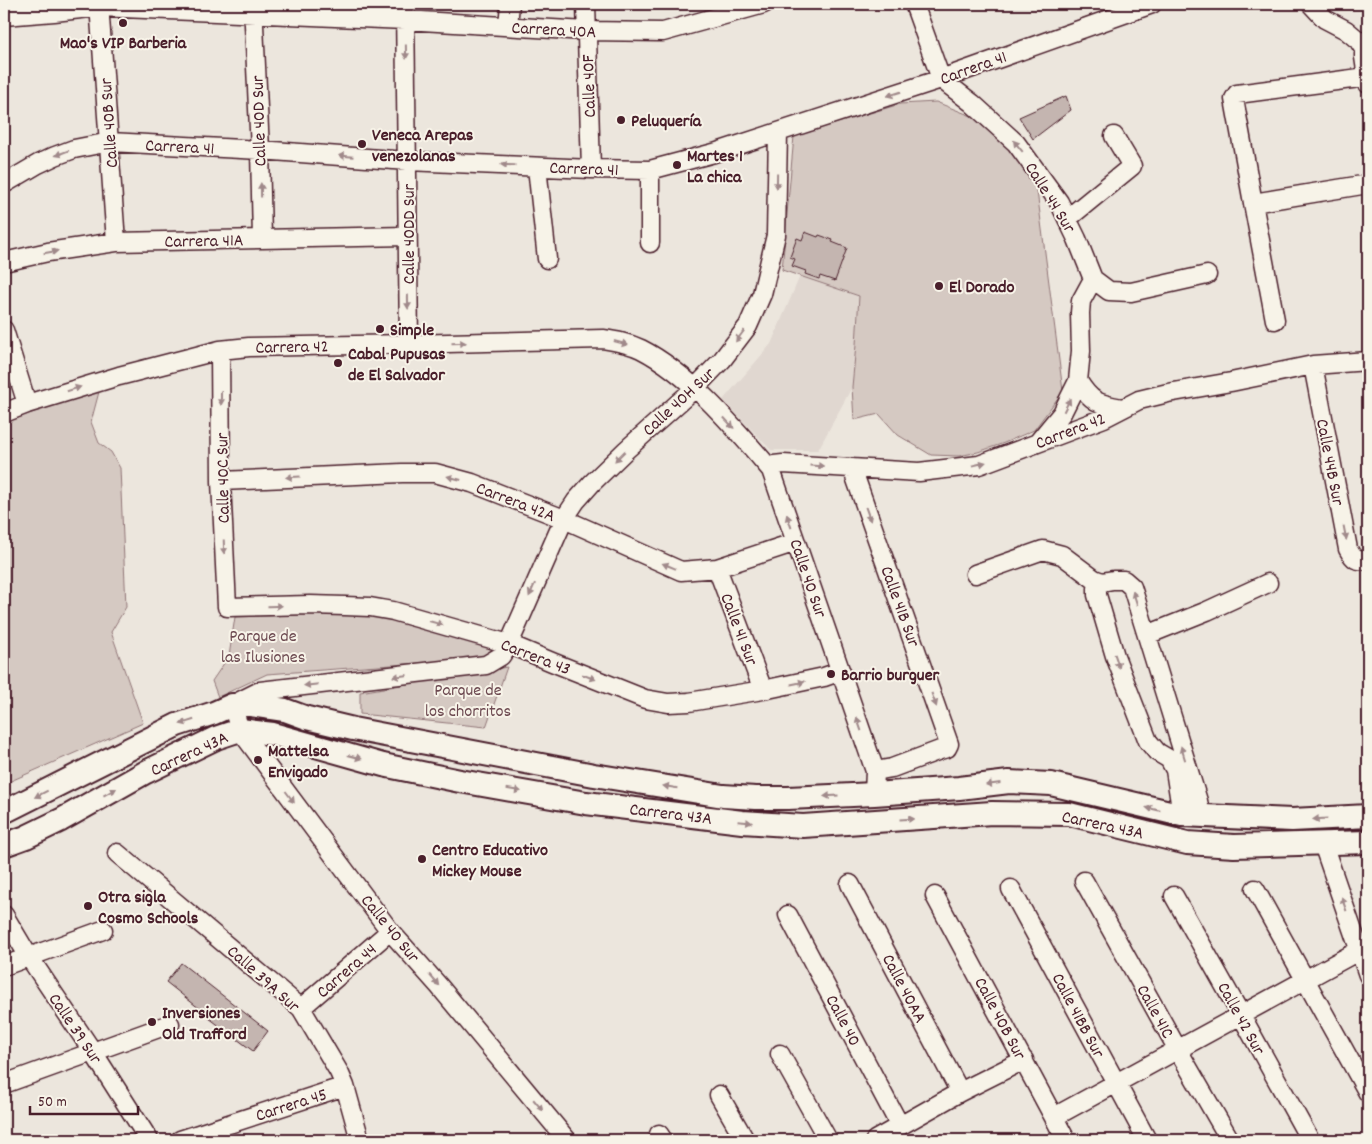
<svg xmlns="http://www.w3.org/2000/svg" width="1372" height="1144" font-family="Dekko,sans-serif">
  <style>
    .built { fill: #e0d7d0 }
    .green { fill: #d5c9c2; stroke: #907476 }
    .building { fill: #c4b5b0; stroke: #4a1f2b }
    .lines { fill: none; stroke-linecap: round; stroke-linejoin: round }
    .minor-casing { stroke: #4a1f2b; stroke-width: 21 }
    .major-casing { stroke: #4a1f2b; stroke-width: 26 }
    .minor { stroke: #f7f3e8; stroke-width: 18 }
    .major { stroke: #f7f3e8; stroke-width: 22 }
    .oneway { fill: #a0898a }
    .poi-dot { fill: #4a1f2b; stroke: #f7f3e8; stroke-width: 2 }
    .labels { text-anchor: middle; stroke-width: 4; stroke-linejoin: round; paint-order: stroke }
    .street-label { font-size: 18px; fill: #4a1f2b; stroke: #f7f3e8 }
    .poi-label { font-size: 18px; font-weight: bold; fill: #4a1f2b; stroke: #f7f3e8; text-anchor: start }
    .park-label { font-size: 18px; fill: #6d4a51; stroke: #f7f3e8 }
  </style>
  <rect width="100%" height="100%" fill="#ece6dd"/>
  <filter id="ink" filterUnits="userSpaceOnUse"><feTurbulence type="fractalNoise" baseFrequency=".02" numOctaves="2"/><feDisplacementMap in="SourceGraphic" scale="10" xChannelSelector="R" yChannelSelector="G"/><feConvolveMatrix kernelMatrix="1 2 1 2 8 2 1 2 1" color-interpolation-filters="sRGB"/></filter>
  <g filter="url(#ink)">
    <path class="built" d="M 800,276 L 859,296 L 856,345 L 852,387 L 818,450 L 771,450 L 723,400 L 771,344 Z"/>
    <path class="green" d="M 936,102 L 974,117 L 1010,149 L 1037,191 L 1063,391 L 1034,430 L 1004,443 L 978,452 L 959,456 L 931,455 L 898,435 L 879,414 L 854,420 L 852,387 L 856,345 L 859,296 L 782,270 L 794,136 L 900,104 Z
      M 100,388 L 91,422 L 99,443 L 111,452 L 120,468 L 126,607 L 111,632 L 143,723 L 4,784 L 4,423 Z
      M 361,613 L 493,644 L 489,658 L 267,674 L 218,697 L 212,681 L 229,656 L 235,617 Z
      M 507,667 L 486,727 L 360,714 L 360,692 Z"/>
    <path class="building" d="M 1066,96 L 1071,110 L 1033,139 L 1019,117 Z
      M 805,232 L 818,237 L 819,235 L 833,240 L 832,242 L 847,248 L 835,281 L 820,276 L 819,279 L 805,274 L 806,271 L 792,266 L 795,259 L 790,257 L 797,238 L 802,240 Z
      M 181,963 L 268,1031 L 253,1051 L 209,1018 L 210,1017 L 166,982 Z"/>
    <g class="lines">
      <g class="minor-casing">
        <path id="minor" d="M 99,4 L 116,242
          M 253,4 L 260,150 L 262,239
          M 405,4 L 409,344
          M 586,4 L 591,169
          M 914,4 L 941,79 L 972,103 L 1016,143 L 1059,202 L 1077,239 L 1093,279 L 1081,301 L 1080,313 L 1081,351 L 1078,381 L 1062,413 L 1039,441
          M 1311,4 L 1325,19 L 1346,30 L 1358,40 L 1364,49 L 1364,57 L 1368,84
          M 4,16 L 54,12 L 99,7 L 405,20 L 586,31 L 663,32 L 764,4
          M 508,26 L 510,4
          M 1367,77 L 1237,94 L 1234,99 L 1253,203 L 1368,184
          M 537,167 L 547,259
          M 4,184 L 38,164 L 55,156 L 74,149 L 110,142 L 260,150 L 407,161 L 591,169 L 650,170 L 714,153 L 941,79 L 1152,4
          M 1253,203 L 1275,320
          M 1067,219 L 1132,166 L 1114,136
          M 650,243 L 650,170
          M 4,262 L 48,252 L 116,242 L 407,236
          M 1093,279 L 1109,291 L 1131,292 L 1207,275
          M 4,330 L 27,404
          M 220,350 L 221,481 L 227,607 L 310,605 L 345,606 L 370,607 L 393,611 L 509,644 L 552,662 L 645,699 L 668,703 L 689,702 L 763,690 L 824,677 L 841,671
          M 1313,365 L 1348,549 C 1354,560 1356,561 1368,560
          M 1078,381 C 1091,402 1098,404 1122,408
          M 4,413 L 27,404 L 119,376 L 220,350 L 249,347 L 409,344 L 603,339 C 616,341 629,343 641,349 C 690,374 735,428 771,470 L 875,771 L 874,794
          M 852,468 L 949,744 L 947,748 L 940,750 L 892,768 L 875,771
          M 771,470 L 774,465 L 783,464 L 919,472 L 979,465 L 1104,418 L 1139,400 L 1168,393 L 1231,382 L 1313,365 L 1368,361
          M 221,481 L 402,473 L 435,473 L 472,483 L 564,519 L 681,571 L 717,568 L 796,542
          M 717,568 L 763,690
          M 975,574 L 1043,550 L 1062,555 L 1094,579 L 1102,582 L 1113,580 L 1124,580 L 1132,587 L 1198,801 L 1201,817
          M 1102,582 L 1097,588 L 1097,595 L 1115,656 L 1148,741 L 1157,752 L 1169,759 L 1175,770 L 1182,815
          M 1147,635 L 1207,611 L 1268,583
          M 1323,844 L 1368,975
          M 117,853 L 301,1008 L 339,1072 L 345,1086 L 360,1140
          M 1084,881 L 1178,1050 L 1230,1140
          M 850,884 L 960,1092
          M 1011,889 L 1147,1140
          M 1255,889 L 1368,1093
          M 935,896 L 1066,1140
          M 1174,896 L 1241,1015 L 1310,1140
          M 4,915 L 29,957 L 93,1052 L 149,1140
          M 788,915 L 900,1126
          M 4,966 L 103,930
          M 301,1008 L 390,931
          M 780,1054 L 828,1140
          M 4,1084 L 170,1024
          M 719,1095 L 745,1140
          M 1054,1117 L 1360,950
          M 659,1134 L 663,1140
          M 180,1140 L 345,1086
          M 567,1140 L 439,986 L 390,931 L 240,730 L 232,705 L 260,691 L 486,665 L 501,656 L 509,644 L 564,519 L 576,501 L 592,483 L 626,450 L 695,388 L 722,360 L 748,326 L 762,294 L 776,235 L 778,132
          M 875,1140 L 960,1092 L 1024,1060"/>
      </g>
      <g class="major-casing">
        <path id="major" d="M 4,812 L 177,725 L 214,713 L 232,705 L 251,705 L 285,710 L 307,718 L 353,729 L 594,775 L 723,796 L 756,798 L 788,798 L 874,794 L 959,788 L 1009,782 L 1051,784 L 1182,815 L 1292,820 L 1368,816
          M 4,845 L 26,837 L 61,820 L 146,772 L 216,738 L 240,730 L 273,734 L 383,765 L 460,781 L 586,803 L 742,822 L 803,826 L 992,813 L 1069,814 L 1187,843 L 1234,846 L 1368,842"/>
      </g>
      <use href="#minor" class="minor"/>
      <use href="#major" class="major"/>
    </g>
    <defs><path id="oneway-solid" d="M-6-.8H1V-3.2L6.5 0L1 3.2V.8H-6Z" transform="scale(1.25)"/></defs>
    <g class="oneway">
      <use href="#oneway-solid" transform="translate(406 52) rotate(89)"/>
      <use href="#oneway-solid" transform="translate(894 94) rotate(162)"/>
      <use href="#oneway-solid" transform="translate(1018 146) rotate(-129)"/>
      <use href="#oneway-solid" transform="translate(62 153) rotate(159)"/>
      <use href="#oneway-solid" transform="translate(346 156) rotate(-175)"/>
      <use href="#oneway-solid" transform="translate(508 165) rotate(-178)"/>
      <use href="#oneway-solid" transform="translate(777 181) rotate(91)"/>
      <use href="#oneway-solid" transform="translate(261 190) rotate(-91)"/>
      <use href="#oneway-solid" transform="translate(51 252) rotate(-10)"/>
      <use href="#oneway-solid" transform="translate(408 302) rotate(89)"/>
      <use href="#oneway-solid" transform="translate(740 336) rotate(127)"/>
      <use href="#oneway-solid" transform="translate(459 343) rotate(-2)"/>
      <use href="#oneway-solid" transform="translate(621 343) rotate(15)"/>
      <use href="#oneway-solid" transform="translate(74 389) rotate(-17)"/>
      <use href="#oneway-solid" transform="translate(221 398) rotate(90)"/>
      <use href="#oneway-solid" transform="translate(1067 405) rotate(-63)"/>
      <use href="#oneway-solid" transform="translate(729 423) rotate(47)"/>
      <use href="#oneway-solid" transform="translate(620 456) rotate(135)"/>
      <use href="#oneway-solid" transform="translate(979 464) rotate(-14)"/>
      <use href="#oneway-solid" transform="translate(817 466) rotate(3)"/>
      <use href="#oneway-solid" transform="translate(293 477) rotate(177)"/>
      <use href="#oneway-solid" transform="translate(454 478) rotate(-165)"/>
      <use href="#oneway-solid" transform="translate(868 514) rotate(70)"/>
      <use href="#oneway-solid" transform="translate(789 521) rotate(-109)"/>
      <use href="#oneway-solid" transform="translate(1345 533) rotate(79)"/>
      <use href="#oneway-solid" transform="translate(224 547) rotate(88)"/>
      <use href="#oneway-solid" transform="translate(669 566) rotate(-158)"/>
      <use href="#oneway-solid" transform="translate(532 590) rotate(114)"/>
      <use href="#oneway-solid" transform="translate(1135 598) rotate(-108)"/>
      <use href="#oneway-solid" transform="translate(275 606) rotate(-1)"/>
      <use href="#oneway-solid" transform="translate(436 623) rotate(16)"/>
      <use href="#oneway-solid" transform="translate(1117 661) rotate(71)"/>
      <use href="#oneway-solid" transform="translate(400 676) rotate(173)"/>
      <use href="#oneway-solid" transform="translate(589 677) rotate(21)"/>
      <use href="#oneway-solid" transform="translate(798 683) rotate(-12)"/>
      <use href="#oneway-solid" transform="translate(311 685) rotate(174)"/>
      <use href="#oneway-solid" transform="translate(934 700) rotate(70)"/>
      <use href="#oneway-solid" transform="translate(187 722) rotate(163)"/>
      <use href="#oneway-solid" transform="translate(859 724) rotate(-109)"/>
      <use href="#oneway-solid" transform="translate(1183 753) rotate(-107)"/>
      <use href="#oneway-solid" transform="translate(355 757) rotate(15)"/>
      <use href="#oneway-solid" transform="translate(993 784) rotate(173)"/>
      <use href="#oneway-solid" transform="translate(670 787) rotate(-171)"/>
      <use href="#oneway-solid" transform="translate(514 790) rotate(10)"/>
      <use href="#oneway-solid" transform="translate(110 792) rotate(-29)"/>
      <use href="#oneway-solid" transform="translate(41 794) rotate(153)"/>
      <use href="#oneway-solid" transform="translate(831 796) rotate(177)"/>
      <use href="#oneway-solid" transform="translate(290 797) rotate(53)"/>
      <use href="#oneway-solid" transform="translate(1153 809) rotate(-167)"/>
      <use href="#oneway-solid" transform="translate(907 819) rotate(-4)"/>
      <use href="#oneway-solid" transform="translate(1320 819) rotate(177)"/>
      <use href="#oneway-solid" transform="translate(745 822) rotate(5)"/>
      <use href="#oneway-solid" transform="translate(1344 904) rotate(-109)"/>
      <use href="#oneway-solid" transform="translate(434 980) rotate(49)"/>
      <use href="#oneway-solid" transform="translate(538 1105) rotate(50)"/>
    </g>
  </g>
  <g class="poi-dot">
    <circle cx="123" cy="23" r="5"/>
    <circle cx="621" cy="120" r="5"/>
    <circle cx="362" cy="144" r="5"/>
    <circle cx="677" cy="165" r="5"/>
    <circle cx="939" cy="286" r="5"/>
    <circle cx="380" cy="329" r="5"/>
    <circle cx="338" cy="363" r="5"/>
    <circle cx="831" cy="674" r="5"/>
    <circle cx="258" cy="760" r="5"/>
    <circle cx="422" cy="859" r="5"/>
    <circle cx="88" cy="906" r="5"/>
    <circle cx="152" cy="1022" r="5"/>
  </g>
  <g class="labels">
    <g class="street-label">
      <text transform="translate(554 29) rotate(3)" y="6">Carrera 40A</text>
      <text transform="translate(973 67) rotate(-20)" y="6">Carrera 41</text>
      <text transform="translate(588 86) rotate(-92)" y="6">Calle 40F</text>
      <text transform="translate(258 121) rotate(-92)" y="6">Calle 40D Sur</text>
      <text transform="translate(108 123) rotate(-94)" y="6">Calle 40B Sur</text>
      <text transform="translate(180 146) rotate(3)" y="6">Carrera 41</text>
      <text transform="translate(584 168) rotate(2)" y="6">Carrera 41</text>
      <text transform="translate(1051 197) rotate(58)" y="6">Calle 44 Sur</text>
      <text transform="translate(408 234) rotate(-90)" y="6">Calle 40DD Sur</text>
      <text transform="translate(204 240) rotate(-1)" y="6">Carrera 41A</text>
      <text transform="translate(292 346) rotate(-1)" y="6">Carrera 42</text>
      <text transform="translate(678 401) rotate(-43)" y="6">Calle 40H Sur</text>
      <text transform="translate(1070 430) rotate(-21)" y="6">Carrera 42</text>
      <text transform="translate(1331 462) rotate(79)" y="6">Calle 44B Sur</text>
      <text transform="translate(222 478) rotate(-91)" y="6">Calle 40C Sur</text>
      <text transform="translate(516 501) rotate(21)" y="6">Carrera 42A</text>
      <text transform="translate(809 578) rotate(71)" y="6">Calle 40 Sur</text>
      <text transform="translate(901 606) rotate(70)" y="6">Calle 41B Sur</text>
      <text transform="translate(740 629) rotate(69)" y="6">Calle 41 Sur</text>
      <text transform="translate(536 656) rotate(21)" y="6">Carrera 43</text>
      <text transform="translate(189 753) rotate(-25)" y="6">Carrera 43A</text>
      <text transform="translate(671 813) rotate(7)" y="6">Carrera 43A</text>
      <text transform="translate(1103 824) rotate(12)" y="6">Carrera 43A</text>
      <text transform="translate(391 928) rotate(51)" y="6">Calle 40 Sur</text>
      <text transform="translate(346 970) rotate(-41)" y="6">Carrera 44</text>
      <text transform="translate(264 978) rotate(42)" y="6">Calle 39A Sur</text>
      <text transform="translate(905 988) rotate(62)" y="6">Calle 40AA</text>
      <text transform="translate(1156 1011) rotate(61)" y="6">Calle 41C</text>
      <text transform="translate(1079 1015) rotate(62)" y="6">Calle 41BB Sur</text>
      <text transform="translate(1001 1018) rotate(62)" y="6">Calle 40B Sur</text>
      <text transform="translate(1242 1018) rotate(61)" y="6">Calle 42 Sur</text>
      <text transform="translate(844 1020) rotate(62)" y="6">Calle 40</text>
      <text transform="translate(76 1028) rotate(56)" y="6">Calle 39 Sur</text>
      <text transform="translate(291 1104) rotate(-18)" y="6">Carrera 45</text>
    </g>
    <g class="poi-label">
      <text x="123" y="48" text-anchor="middle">Mao's VIP Barberia</text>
      <text x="631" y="126">Peluquería</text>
      <text x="372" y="140">Veneca Arepas<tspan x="372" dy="21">venezolanas</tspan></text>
      <text x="687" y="161">Martes 1<tspan x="687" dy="21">La chica</tspan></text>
      <text x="949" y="292">El Dorado</text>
      <text x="390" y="335">Simple</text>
      <text x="348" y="359">Cabal Pupusas<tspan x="348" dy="21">de El Salvador</tspan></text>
      <text x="841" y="680">Barrio burguer</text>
      <text x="268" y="756">Mattelsa<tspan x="268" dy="21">Envigado</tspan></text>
      <text x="432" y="855">Centro Educativo<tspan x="432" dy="21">Mickey Mouse</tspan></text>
      <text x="98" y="902">Otra sigla<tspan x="98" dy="21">Cosmo Schools</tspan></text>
      <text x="162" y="1018">Inversiones<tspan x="162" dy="21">Old Trafford</tspan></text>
    </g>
    <g class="park-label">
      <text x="263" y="641">Parque de<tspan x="263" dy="21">las Ilusiones</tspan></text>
      <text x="468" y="695">Parque de<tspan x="468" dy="21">los chorritos</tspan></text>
    </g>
  </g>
  <rect width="1372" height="1144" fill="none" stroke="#f7f3e8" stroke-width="20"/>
  <rect x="10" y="10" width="1352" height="1124" fill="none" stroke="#4a1f2b" stroke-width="2" filter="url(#ink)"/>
  <path d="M30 1106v8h108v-8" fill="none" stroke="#4a1f2b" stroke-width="2.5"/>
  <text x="38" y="1106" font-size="15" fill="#4a1f2b" stroke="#f7f3e8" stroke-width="4" paint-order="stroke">50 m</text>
</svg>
